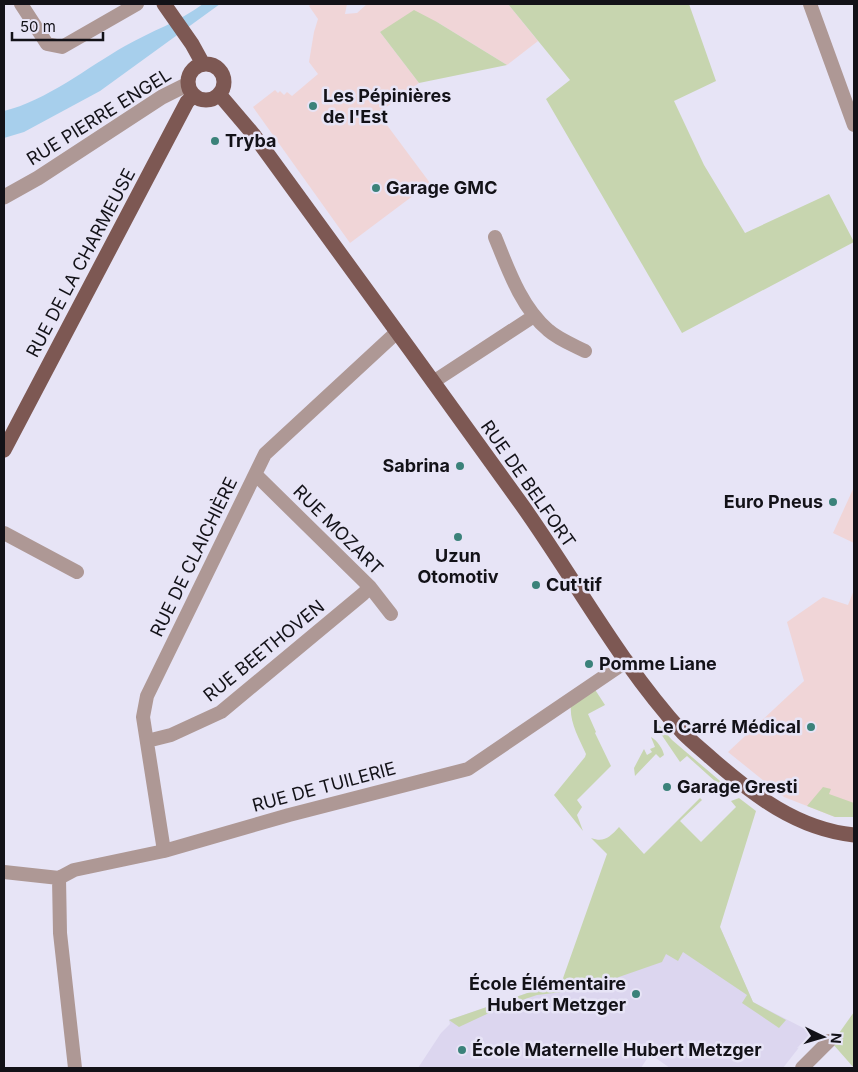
<svg xmlns="http://www.w3.org/2000/svg" width="858" height="1072" font-family="Inter,sans-serif">
  <style>
    .commercial { fill: #f0d5d7 }
    .built { fill: #dcd6ef }
    .green { fill: #c7d5af }
    .water { fill: #a7cfec }
    .lines { fill: none; stroke-linecap: round; stroke-linejoin: round }
    .minor { stroke: #ae9895; stroke-width: 14 }
    .tertiary { stroke: #ae9895; stroke-width: 15 }
    .primary { stroke: #7d5853; stroke-width: 15 }
    .poi-dot { fill: #3b827a; stroke: #e7e4f6; stroke-width: 2 }
    .labels { text-anchor: middle; stroke-width: 5; stroke-linejoin: round; paint-order: stroke }
    .poi-label { font-size: 18px; font-weight: bold; fill: #131218; stroke: #e7e4f6; text-anchor: start }
    .street-label { font-size: 18px; fill: #131218; stroke: #e7e4f6 }
  </style>
  <rect width="100%" height="100%" fill="#e7e4f6"/>
  <path class="commercial" d="M 311,4 L 347,4 L 345,14 L 357,13 L 367,4 L 508,4 L 538,41 L 507,65 L 437,22 L 380,32 L 419,83 L 378,113 L 430,183 L 350,243 L 253,107 L 275,90 L 278,93 L 280,91 L 284,95 L 287,92 L 292,96 L 318,74 L 309,62 L 314,32 L 318,19 L 309,6 Z
    M 854,487 L 854,543 L 833,533 Z
    M 854,590 L 854,817 L 835,817 L 784,797 L 728,752 L 804,681 L 787,622 L 823,597 L 848,605 Z"/>
  <path class="built" d="M 720,927 L 753,1002 L 811,1032 L 783,1068 L 670,1068 L 650,1054 L 641,1068 L 418,1068 L 441,1033 L 450,1024 L 449,1020 Z"/>
  <path class="green" d="M 508,4 L 689,4 L 716,81 L 674,101 L 704,165 L 745,233 L 829,194 L 854,242 L 682,333 L 546,99 L 570,80 Z
    M 414,10 L 437,22 L 507,65 L 419,83 L 380,32 Z
    M 594,688 L 605,705 L 588,714 L 596,732 L 595,733 L 611,766 L 577,800 L 582,807 L 577,815 L 583,831 L 554,795 L 585,757 L 586,754 C 579,738 569,722 571,704 Z
    M 658,724 L 672,740 L 733,792 C 725,795 720,798 713,792 L 717,783 L 687,756 L 680,762 L 661,734 Z
    M 651,737 C 657,740 663,749 664,755 L 660,758 L 656,754 L 635,776 L 634,768 L 644,749 L 647,755 L 652,752 L 650,749 L 655,747 Z
    M 823,787 L 831,789 L 829,794 L 854,803 L 854,817 L 835,817 L 807,806 Z
    M 700,798 L 702,800 L 680,821 L 701,842 L 736,807 L 731,801 L 739,798 L 756,811 L 720,927 L 753,1002 L 786,1020 L 779,1028 L 742,1003 L 747,995 L 683,952 L 678,961 L 666,954 L 662,962 L 596,985 L 562,992 L 537,995 L 504,1006 L 459,1027 L 449,1020 L 562,981 L 607,854 L 591,838 C 604,843 610,837 619,827 L 644,854 Z
    M 854,1012 L 854,1068 L 832,1043 Z"/>
  <path class="water" d="M 203,4 L 220,4 L 100,91 L 24,132 L 4,138 L 4,111 C 46,101 88,67 125,46 C 151,31 179,22 203,4 Z"/>
  <g class="lines">
    <path class="minor" d="M 21,4 L 47,44 L 62,47 L 137,4
      M 810,4 L 854,125
      M 495,237 C 508,269 521,307 548,330 C 558,339 573,345 585,351
      M 433,382 L 534,316
      M 256,475 L 370,587 L 391,614
      M 4,533 L 77,572
      M 147,741 L 171,735 L 221,712 L 363,594 L 370,587
      M 164,851 L 143,717 L 147,696 L 265,454 L 397,332
      M 4,872 L 59,878 L 74,870 L 164,851 L 289,815 L 468,769 L 627,661
      M 59,878 L 60,933 L 75,1068
      M 802,1068 L 829,1041"/>
    <path class="tertiary" d="M 4,197 L 38,178 L 162,97 L 188,84"/>
    <path class="primary" d="M 164,4 L 192,44 L 203,64
      M188 82a18 18 0 1 1 36 0a18 18 0 1 1-36 0Z
      M 219,94 L 253,134 C 343,257 433,381 522,505 C 576,581 620,664 683,733 C 692,742 702,750 711,758 C 753,795 797,829 854,835
      M 4,450 L 187,102 L 194,95"/>
  </g>
  <g class="poi-dot">
    <circle cx="313" cy="106" r="5"/>
    <circle cx="215" cy="141" r="5"/>
    <circle cx="376" cy="188" r="5"/>
    <circle cx="460" cy="466" r="5"/>
    <circle cx="833" cy="502" r="5"/>
    <circle cx="458" cy="537" r="5"/>
    <circle cx="536" cy="585" r="5"/>
    <circle cx="589" cy="664" r="5"/>
    <circle cx="811" cy="727" r="5"/>
    <circle cx="667" cy="787" r="5"/>
    <circle cx="636" cy="994" r="5"/>
    <circle cx="462" cy="1050" r="5"/>
  </g>
  <g class="labels">
    <g class="poi-label">
      <text x="323" y="102">Les Pépinières<tspan x="323" dy="21">de l'Est</tspan></text>
      <text x="225" y="147">Tryba</text>
      <text x="386" y="194">Garage GMC</text>
      <text x="450" y="472" text-anchor="end">Sabrina</text>
      <text x="823" y="508" text-anchor="end">Euro Pneus</text>
      <text x="458" y="562" text-anchor="middle">Uzun<tspan x="458" dy="21">Otomotiv</tspan></text>
      <text x="546" y="591">Cut'tif</text>
      <text x="599" y="670">Pomme Liane</text>
      <text x="801" y="733" text-anchor="end">Le Carré Médical</text>
      <text x="677" y="793">Garage Gresti</text>
      <text x="626" y="990" text-anchor="end">École Élémentaire<tspan x="626" dy="21">Hubert Metzger</tspan></text>
      <text x="472" y="1056">École Maternelle Hubert Metzger</text>
    </g>
    <g class="street-label">
      <text transform="translate(99 117) rotate(-32)" y="6">RUE PIERRE ENGEL</text>
      <text transform="translate(81 263) rotate(-62)" y="6">RUE DE LA CHARMEUSE</text>
      <text transform="translate(528 484) rotate(55)" y="6">RUE DE BELFORT</text>
      <text transform="translate(338 530) rotate(45)" y="6">RUE MOZART</text>
      <text transform="translate(194 557) rotate(-64)" y="6">RUE DE CLAICHIÈRE</text>
      <text transform="translate(264 651) rotate(-39)" y="6">RUE BEETHOVEN</text>
      <text transform="translate(324 787) rotate(-15)" y="6">RUE DE TUILERIE</text>
    </g>
  </g>
  <rect width="858" height="1072" fill="none" stroke="#131218" stroke-width="10"/>
  <g transform="translate(823 1037) rotate(95)" stroke="#e7e4f6" stroke-width="4" paint-order="stroke">
  <path d="M0-4L9 19L0 12L-9 19Z" fill="#131218"/>
  <text y="-8" font-size="14" font-weight="bold" text-anchor="middle" fill="#131218">N</text>
  </g>
  <path d="M12 32v8h91v-8" fill="none" stroke="#131218" stroke-width="2.5"/>
  <text x="20" y="32" font-size="15" fill="#131218" stroke="#e7e4f6" stroke-width="4" paint-order="stroke">50 m</text>
</svg>
